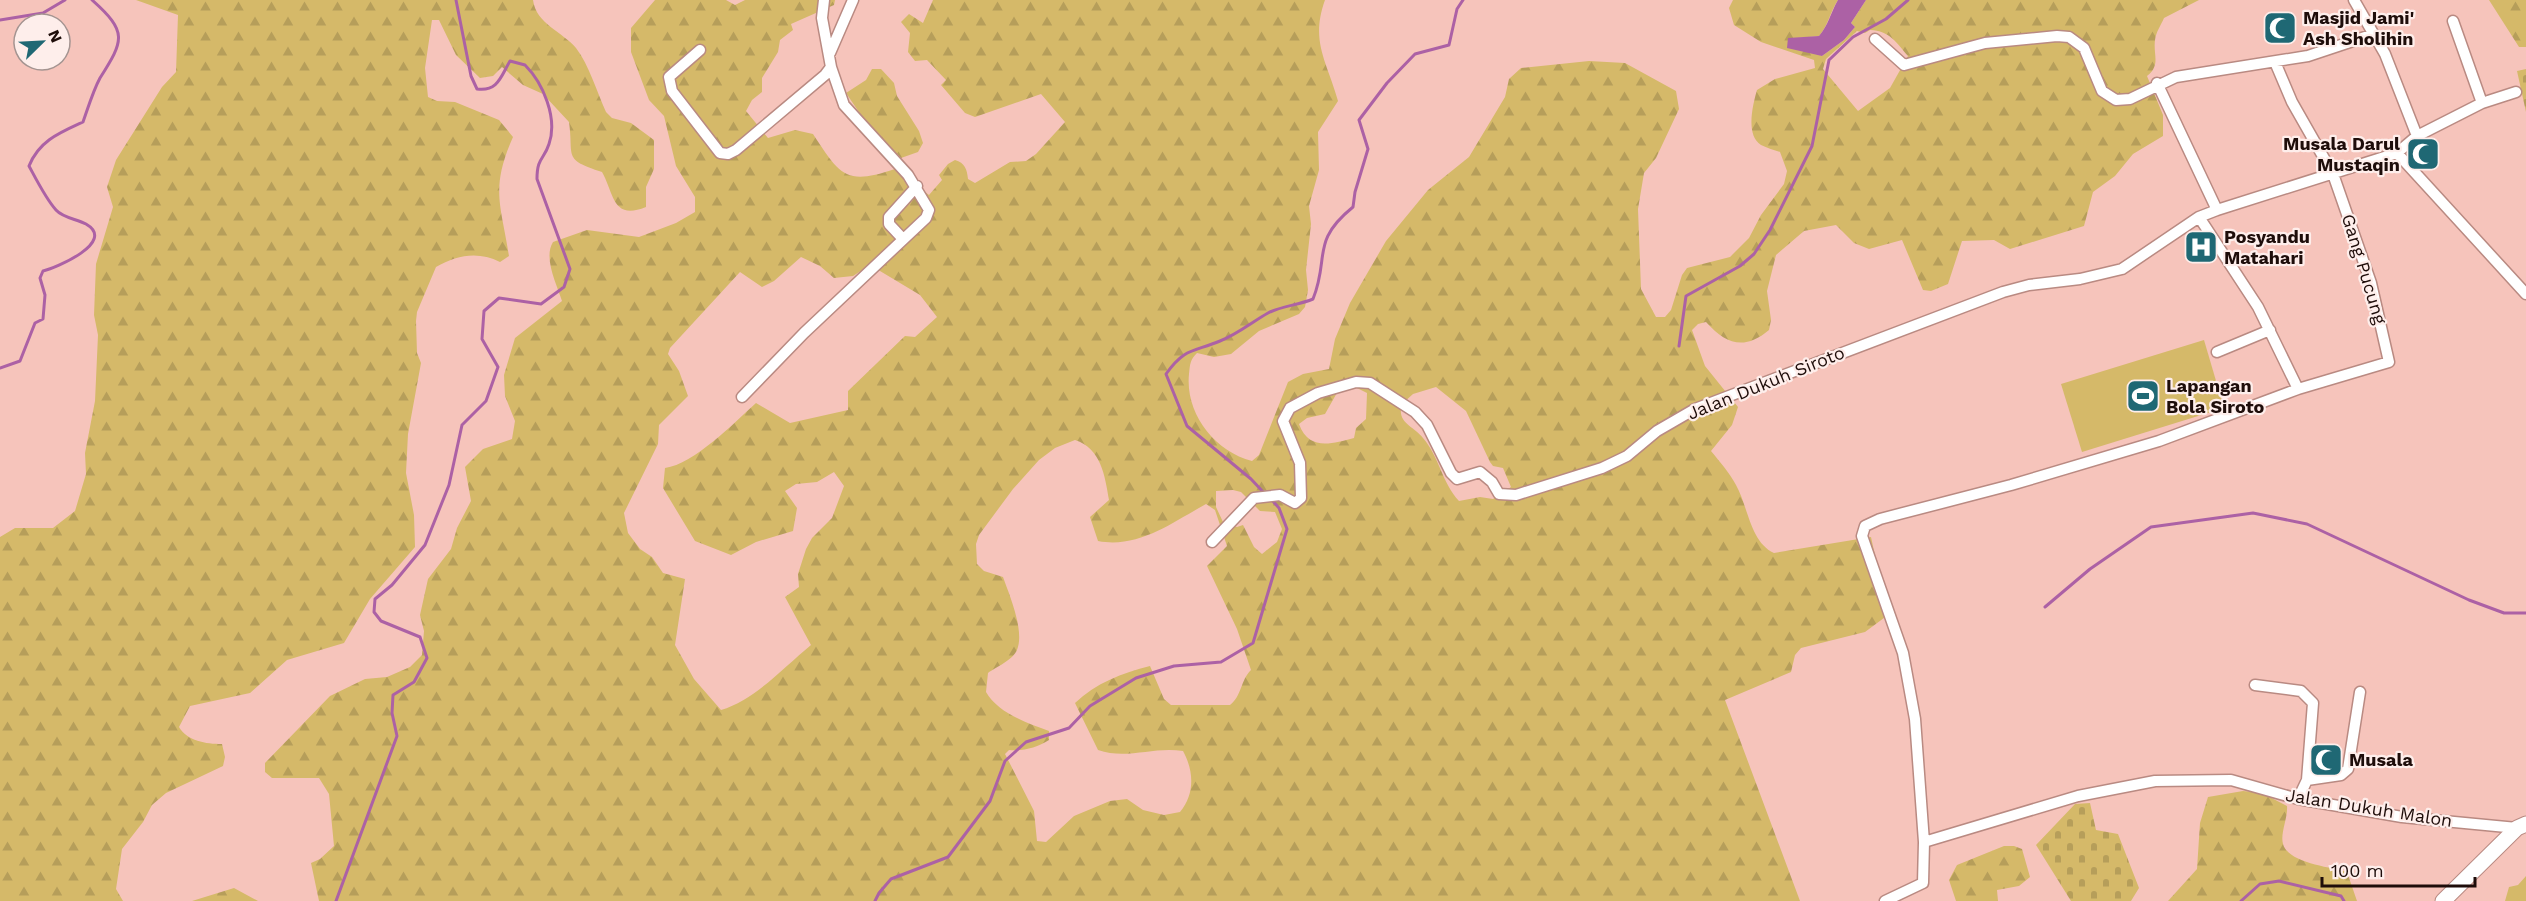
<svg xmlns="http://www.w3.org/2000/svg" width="2526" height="901" font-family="'Work Sans',sans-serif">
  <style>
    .green { fill: #d5b969 }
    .forest { fill: url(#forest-firs); fill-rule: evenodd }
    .cemetery { fill: url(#cemetery-stones) }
    .water { fill: #ac61a5 }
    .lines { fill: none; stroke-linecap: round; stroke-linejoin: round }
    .stream { stroke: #ac61a5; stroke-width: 3 }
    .street-casing { stroke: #b98a82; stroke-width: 13 }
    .secondary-casing { stroke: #b98a82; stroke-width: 17 }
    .street { stroke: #fff; stroke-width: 10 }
    .secondary { stroke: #fff; stroke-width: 15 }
    .labels { text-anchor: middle; stroke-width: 4.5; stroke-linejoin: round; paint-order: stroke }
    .poi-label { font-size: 18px; font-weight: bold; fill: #1e0d0a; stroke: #feeeeb; text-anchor: start }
    .street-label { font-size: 18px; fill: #1e0d0a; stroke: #feeeeb }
  </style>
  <defs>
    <pattern id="forest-firs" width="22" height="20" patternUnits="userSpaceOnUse" patternTransform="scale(1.5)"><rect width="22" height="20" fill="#d5b969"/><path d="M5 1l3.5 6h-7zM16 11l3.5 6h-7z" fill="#b69e5a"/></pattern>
    <pattern id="cemetery-stones" width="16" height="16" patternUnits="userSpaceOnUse" patternTransform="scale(1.5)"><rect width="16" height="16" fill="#d5b969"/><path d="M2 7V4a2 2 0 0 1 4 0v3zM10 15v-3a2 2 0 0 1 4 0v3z" fill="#b69e5a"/></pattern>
  </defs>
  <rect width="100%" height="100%" fill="#f6c4bb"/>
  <path class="green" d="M 2204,340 L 2224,408 L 2082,452 L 2061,384 Z"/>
  <path class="forest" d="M 136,0 L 533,0 C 536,24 563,32 576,48 C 589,65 597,92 606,112 L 612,118 L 631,123 L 654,140 L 654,169 L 646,187 L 646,207 C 612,221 614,193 602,172 C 562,159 574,157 569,122 L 543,94 L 523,85 L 502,67 L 493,76 L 480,78 L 456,55 L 439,20 L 432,20 L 425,68 L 428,97 L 437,101 L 455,102 L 499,120 L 513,137 C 490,189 501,204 509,256 L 500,262 C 478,251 457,255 436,267 L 417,312 L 416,321 L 417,353 L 421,363 L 408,434 L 406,473 L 414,515 L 415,547 L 370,599 L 344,643 L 287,660 L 250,693 L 190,706 L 179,727 C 187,741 206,744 222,744 L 225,757 L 223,766 L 166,793 L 152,805 L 143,822 L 122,849 L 116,889 L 123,901 L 0,901 L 0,537 L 15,528 L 53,528 L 75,511 L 86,474 L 85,453 L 95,401 L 98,335 L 94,315 L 96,264 L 113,207 L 107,187 L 116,160 L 162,87 L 176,72 L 178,15 Z
    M 655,0 L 726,0 L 735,5 L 745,0 L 835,0 L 834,5 L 791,24 L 793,30 L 780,40 L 778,52 L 762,78 L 762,92 L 752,100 L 746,111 L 768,138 L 795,130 L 813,134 C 840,175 845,186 895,169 L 929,195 L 942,180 L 939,175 L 948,164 L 955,160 C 965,163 967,169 968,179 L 975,183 L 1010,162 L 1026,161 L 1036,154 L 1065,122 L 1041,94 L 975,117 L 965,113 L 941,85 L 946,80 L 927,60 L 915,61 L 908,52 L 910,33 L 901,22 L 909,14 L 923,23 L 933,0 L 1325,0 C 1310,42 1327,61 1338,101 L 1318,132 L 1319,170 L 1309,206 L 1311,224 L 1306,270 L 1308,290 L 1305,307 L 1299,314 L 1259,331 L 1231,354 L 1214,357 L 1197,353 C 1190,360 1190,364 1189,374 C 1185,413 1214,451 1252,461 L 1259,455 L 1288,382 L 1303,374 L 1329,369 L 1335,339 L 1350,303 L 1386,241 L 1428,190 L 1469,157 L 1505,97 L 1509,79 L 1521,68 L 1589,61 L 1625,63 L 1676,91 L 1679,109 L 1656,158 L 1644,173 L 1638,209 L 1641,289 L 1656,317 L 1665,317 L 1671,310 L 1682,275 L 1687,268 L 1730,257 L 1749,238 L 1761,215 L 1784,184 L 1787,171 L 1780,152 C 1774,150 1767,148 1761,145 C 1745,135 1753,104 1757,90 L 1775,79 L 1815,68 L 1814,60 L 1761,42 L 1734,25 L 1729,8 L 1733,0 L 1838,0 C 1830,12 1828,26 1819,36 L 1788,39 L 1822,56 L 1844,40 L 1855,27 L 1851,23 L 1866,0 L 2199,0 L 2164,18 C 2161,25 2156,32 2155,40 C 2153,55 2161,65 2147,76 L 2163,115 L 2163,136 L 2133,154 L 2115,176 L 2093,192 L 2084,226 L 2010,249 L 1994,240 L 1962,241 L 1948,284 L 1931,291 L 1923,290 L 1902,240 L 1869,249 L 1854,243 L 1836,225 L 1804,231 L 1776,255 L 1767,291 L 1771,320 L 1769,330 C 1744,351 1726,344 1706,322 L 1698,324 L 1692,330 L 1705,366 L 1738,407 L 1732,425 L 1711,451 C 1720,462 1729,472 1736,485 C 1748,506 1750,542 1774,553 L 1871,537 L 1888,615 L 1865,632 L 1801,648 L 1795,655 L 1791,672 L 1725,700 L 1800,901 L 319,901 L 311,863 L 320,859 L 334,846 L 329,794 L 319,778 L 272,778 L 265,772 L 265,763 L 330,696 L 365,679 L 387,677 L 410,667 L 422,655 L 424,631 L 420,615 L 428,579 L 451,549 L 457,528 L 471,501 L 465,467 L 483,449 L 512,439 L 515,421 L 505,396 L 504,375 L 515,338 L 562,301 C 557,285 543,258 553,242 L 587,230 L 639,237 L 676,223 L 695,212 L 695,197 L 676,166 L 664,116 L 649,100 L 631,52 L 631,28 ZM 1870,30 C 1890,31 1896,42 1908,56 L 1890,88 L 1858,111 L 1823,69 L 1826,59 L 1857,31 L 1865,33 ZM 801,257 L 820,266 L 834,278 L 853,276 L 870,265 L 920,295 L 937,317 L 915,337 L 905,336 L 848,391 L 848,410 L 790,423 L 756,403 C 734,423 694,464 665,468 L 663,488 L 695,541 L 731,555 L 756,542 L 793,531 L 797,508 L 785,491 L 796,484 L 817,482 L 834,472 L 844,486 L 832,518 L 812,538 L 806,549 L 798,574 L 799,587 L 785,597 L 811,645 C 784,667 755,700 721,710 L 694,679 L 675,645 L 685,579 L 663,573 L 652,557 L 640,549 L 628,533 L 624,513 L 658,444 L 659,425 L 688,396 L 679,371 L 668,354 L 670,348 L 740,272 L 762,287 L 774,281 ZM 1355,387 L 1367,393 L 1366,419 L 1356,428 L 1354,438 C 1331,444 1309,451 1299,424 L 1307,418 L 1325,414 L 1338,391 ZM 1436,387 L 1466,411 L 1490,462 L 1493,466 L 1503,468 L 1511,487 L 1493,499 L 1480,497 L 1459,501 C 1442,483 1439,456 1423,438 C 1414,426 1396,423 1402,404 L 1413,394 ZM 1075,440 C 1101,448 1105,476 1109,500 L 1090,517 L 1098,541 C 1138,549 1173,522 1206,504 L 1215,510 L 1227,546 L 1207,566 L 1237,629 L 1251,670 C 1240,681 1242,696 1230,705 L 1171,705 L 1164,699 L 1150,666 C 1122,673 1096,683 1075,703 L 1098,750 C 1127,760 1154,746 1183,751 C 1194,771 1195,794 1180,812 L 1164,815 L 1143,810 L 1127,799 L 1110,801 L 1074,816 L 1046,842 L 1037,841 L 1034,811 L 1005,754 L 1009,750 C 1023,751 1037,748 1049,740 L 1049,731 C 1027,723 998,713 986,692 L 988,673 C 996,667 1013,660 1017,650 C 1025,631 1009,594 1003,577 L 984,571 L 977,564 L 976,544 L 979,535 L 1013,489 L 1039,460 L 1055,448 ZM 1233,490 L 1241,492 L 1260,511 L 1275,512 L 1282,529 L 1277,542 L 1262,554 L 1254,547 L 1243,525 L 1237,527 L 1223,522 L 1216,507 L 1216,491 Z
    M 2489,0 L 2526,0 L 2526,47 L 2519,47 Z
    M 872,69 L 881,69 L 894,83 L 897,96 L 919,131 L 923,143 L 918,152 L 901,158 L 865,121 L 846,93 L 866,80 Z
    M 2243,791 L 2262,793 L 2287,806 C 2288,818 2280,833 2283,844 C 2288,863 2330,867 2347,872 L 2357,901 L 2168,901 L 2197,869 L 2200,823 L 2208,797 Z
    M 2004,846 L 2014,846 L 2022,849 L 2030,877 L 2019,886 L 1997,890 L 1998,901 L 1956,901 L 1949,880 L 1957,865 Z
    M 2526,876 L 2526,901 L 2505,901 L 2509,887 L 2518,885 Z
    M 234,888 L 258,901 L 192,901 Z"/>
  <path class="cemetery" d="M 2526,69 L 2526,112 L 2517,71 Z
    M 2090,803 L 2096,830 L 2118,834 L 2139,888 L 2131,901 L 2071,901 L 2036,845 L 2075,804 Z"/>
  <path class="water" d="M 1838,0 L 1866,0 L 1851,23 L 1855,27 L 1844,40 L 1822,56 L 1787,48 L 1788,38 L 1819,36 C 1828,26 1831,12 1838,0 Z"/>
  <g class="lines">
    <path class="stream" d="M 0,20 L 43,13 L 65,0
      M 1679,346 L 1686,296 L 1740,266 L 1754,254 L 1770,230 L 1812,146 L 1829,60 L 1853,37 L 1886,19 L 1908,0
      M 0,368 L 20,361 L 35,323 L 43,319 L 45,295 L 40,278 L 43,271 C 56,268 117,242 86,224 C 77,219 63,218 56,210 C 46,199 36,179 29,166 C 39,141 59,133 83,122 C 88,108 93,91 100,78 C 124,40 128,32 92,0
      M 1266,495 L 1251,479 L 1187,426 L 1166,374 C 1185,347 1194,352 1220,341 C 1238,334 1252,322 1268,313 C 1281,306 1299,305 1313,299 C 1330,257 1310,242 1353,207 L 1355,192 L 1368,149 L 1359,120 L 1387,83 L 1415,54 L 1449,45 L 1457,9 L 1463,0
      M 2045,607 L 2090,569 L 2151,527 L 2253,513 L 2307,524 L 2469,600 L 2504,613 L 2526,613
      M 336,901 L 397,736 L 392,713 L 393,695 L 414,682 L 427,658 L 420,637 L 381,621 L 374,612 L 375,599 L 392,585 L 425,545 L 449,485 L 462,425 L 486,401 L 498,367 L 482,339 L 484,311 L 499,298 L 541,304 L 564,287 L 570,269 L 537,179 C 537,157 544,160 549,144 C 558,118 543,83 525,65 L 510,61 C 501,76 498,92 477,89 L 471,76 L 456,0
      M 875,901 L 879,893 L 891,879 L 948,857 L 990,801 L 1005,761 L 1026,742 L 1069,728 L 1090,706 L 1136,678 L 1174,666 L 1221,662 L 1253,643 L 1287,529 L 1279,508 L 1271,499
      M 2241,901 L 2260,884 L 2279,881 L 2341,896 L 2344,901"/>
    <g class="street-casing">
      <path id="street" d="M 2453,21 L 2482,103
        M 1875,39 L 1904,65 L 1985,43 L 2057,36 L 2069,37 L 2084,48 L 2102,91 L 2116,100 L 2130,99 L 2176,77 L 2308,56 L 2374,34
        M 700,50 L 669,77 L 672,91 L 720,153 L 728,154 L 736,150 L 825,75 L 831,67 L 822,18 L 824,0
        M 830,53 L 853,0
        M 2157,83 L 2217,210
        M 2417,136 L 2482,103 L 2516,92
        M 2397,153 L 2526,294
        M 2199,217 L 2258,307 L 2298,389
        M 903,239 L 889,224 L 889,217 L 917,186
        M 2217,352 L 2270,330
        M 742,397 L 804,333 L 926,218 L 929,210 L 908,175 L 844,105 L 831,67
        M 1212,542 L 1254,498 L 1280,495 L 1295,503 L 1301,498 L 1300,463 L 1283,421 L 1290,408 L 1318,393 L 1356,382 L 1370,383 L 1415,412 L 1427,425 L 1451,473 L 1457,479 L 1480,472 L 1492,482 L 1499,494 L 1516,495 L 1602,468 L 1627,456 L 1657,431 L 1695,409 L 2003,292 L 2029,285 L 2080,279 L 2122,269 L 2199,217 L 2217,210 L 2397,153 L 2417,136 L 2385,54 L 2354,0
        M 2255,685 L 2301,691 L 2313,703 L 2307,780
        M 2298,799 L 2307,780 L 2341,775 L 2348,769 L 2360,692
        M 1924,842 L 1915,719 L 1903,653 L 1862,536 L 1865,526 L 1880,519 L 2011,485 L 2159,441 L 2298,389 L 2389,362 L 2371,283 L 2333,174 L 2292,102 L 2275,62
        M 1885,901 L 1923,883 L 1924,842 L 2078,796 L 2155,781 L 2231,780 L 2298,799 L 2402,817 L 2517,828"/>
    </g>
    <g class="secondary-casing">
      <path id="secondary" d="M 2443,901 L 2517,828 L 2526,824"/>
    </g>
    <use href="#street" class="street"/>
    <use href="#secondary" class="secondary"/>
  </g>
  <defs>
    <g id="mosque-square" transform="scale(1.725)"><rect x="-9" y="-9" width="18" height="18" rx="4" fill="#1f6874" stroke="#feeeeb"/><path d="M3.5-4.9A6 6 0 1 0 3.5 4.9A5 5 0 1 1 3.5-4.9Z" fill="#fff"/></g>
    <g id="hospital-square" transform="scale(1.725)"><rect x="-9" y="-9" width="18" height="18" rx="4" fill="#1f6874" stroke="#feeeeb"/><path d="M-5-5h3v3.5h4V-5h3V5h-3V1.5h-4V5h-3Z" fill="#fff"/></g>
    <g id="stadium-square" transform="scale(1.725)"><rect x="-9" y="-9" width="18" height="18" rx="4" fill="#1f6874" stroke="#feeeeb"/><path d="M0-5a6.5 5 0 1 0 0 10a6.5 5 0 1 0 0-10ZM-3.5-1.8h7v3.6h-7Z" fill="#fff"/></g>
  </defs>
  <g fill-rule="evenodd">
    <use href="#mosque-square" x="2280" y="28"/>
    <use href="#mosque-square" x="2423" y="154"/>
    <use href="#hospital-square" x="2201" y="247"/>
    <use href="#stadium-square" x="2143" y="396"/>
    <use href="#mosque-square" x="2326" y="760"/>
  </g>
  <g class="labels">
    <g class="poi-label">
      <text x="2303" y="24">Masjid Jami'<tspan x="2303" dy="21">Ash Sholihin</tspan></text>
      <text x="2400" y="150" text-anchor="end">Musala Darul<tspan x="2400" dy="21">Mustaqin</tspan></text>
      <text x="2224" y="243">Posyandu<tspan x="2224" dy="21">Matahari</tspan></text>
      <text x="2166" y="392">Lapangan<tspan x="2166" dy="21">Bola Siroto</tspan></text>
      <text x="2349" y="766">Musala</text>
    </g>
    <g class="street-label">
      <text transform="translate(2364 269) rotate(73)" y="6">Gang Pucung</text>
      <text transform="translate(1766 383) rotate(-22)" y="6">Jalan Dukuh Siroto</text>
      <text transform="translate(2369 808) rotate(9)" y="6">Jalan Dukuh Malon</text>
    </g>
  </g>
  <g transform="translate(42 42) rotate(66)"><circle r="28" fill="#feeeeb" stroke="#a49491" stroke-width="1.5"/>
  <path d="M0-4.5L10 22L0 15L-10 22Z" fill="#1f6874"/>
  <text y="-9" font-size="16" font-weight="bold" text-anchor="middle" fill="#1e0d0a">N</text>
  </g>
  <path d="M2322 877v9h153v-9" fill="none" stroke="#1e0d0a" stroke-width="3"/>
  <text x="2331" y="877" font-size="18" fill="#1e0d0a" stroke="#feeeeb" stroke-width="4.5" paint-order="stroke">100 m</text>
</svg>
